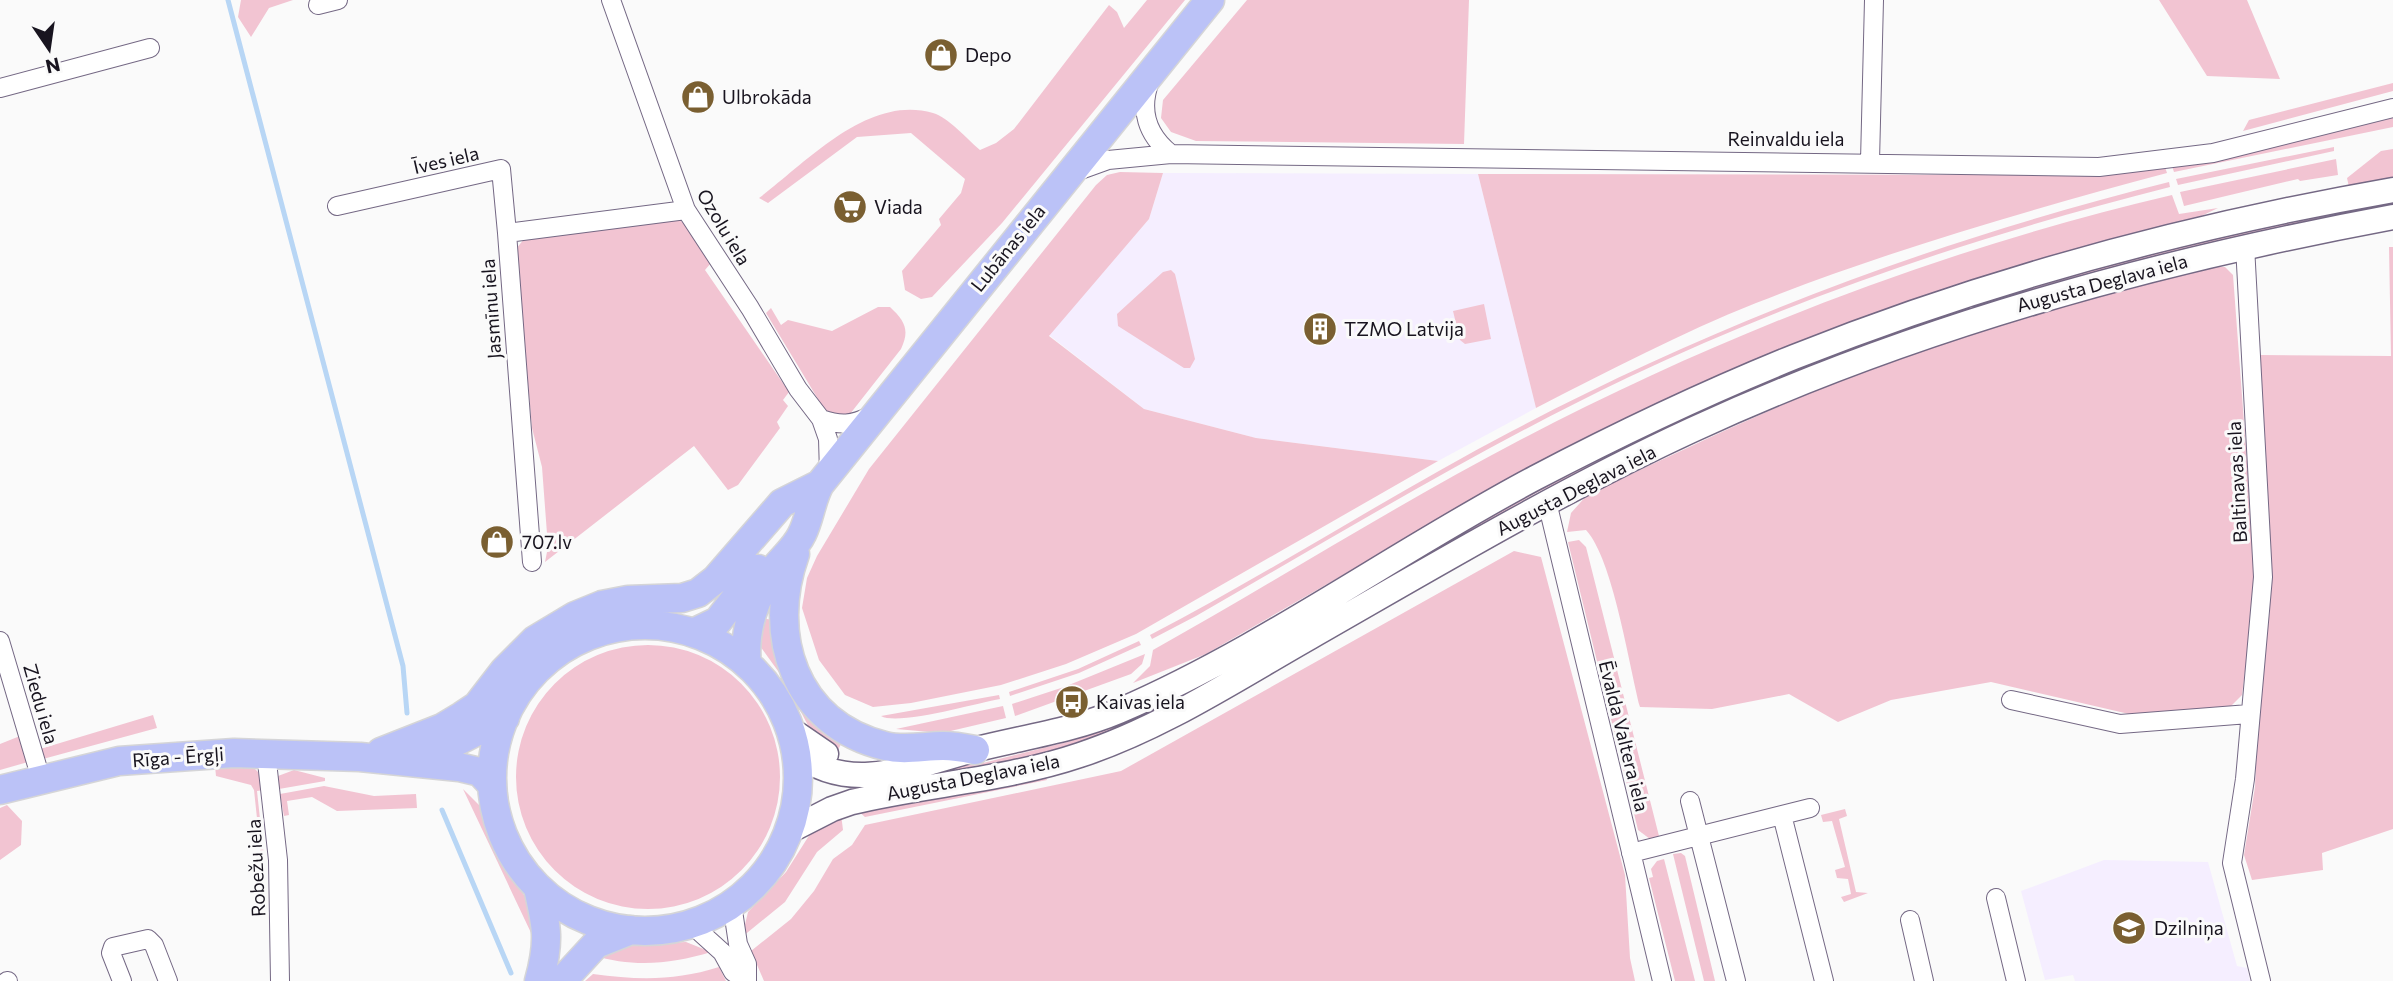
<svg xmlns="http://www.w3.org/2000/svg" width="2393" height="981" font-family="Commissioner,sans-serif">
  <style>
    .built { fill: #f5eeff }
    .green { fill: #f2c4d2 }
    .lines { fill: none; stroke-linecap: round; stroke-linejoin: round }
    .stream { stroke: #b8d6f5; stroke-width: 5 }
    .street-casing { stroke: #746884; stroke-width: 20 }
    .secondary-casing { stroke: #746884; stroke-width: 27 }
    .primary-casing { stroke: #d5d5d7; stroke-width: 31 }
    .street { stroke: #fff; stroke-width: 18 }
    .secondary { stroke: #fff; stroke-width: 24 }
    .primary { stroke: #bbc2f7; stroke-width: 28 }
    .labels { text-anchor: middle; stroke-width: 6; stroke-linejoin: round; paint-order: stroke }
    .poi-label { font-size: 19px; fill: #18141f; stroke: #fafafa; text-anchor: start }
    .street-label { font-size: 19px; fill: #18141f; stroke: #fafafa }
  </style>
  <rect width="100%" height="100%" fill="#fafafa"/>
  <path class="built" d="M 1163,173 L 1478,174 L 1536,408 L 1438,461 L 1256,438 L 1144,409 L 1049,335 L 1149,219 Z
    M 2104,860 L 2208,862 L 2237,966 L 2247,968 L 2250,981 L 2075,981 L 2073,975 L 2045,980 L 2021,891 Z"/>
  <path class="green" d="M 241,0 L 293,0 L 269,8 L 251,37 L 238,17 Z
    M 1147,0 L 1185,0 L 1002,223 L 932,297 L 921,299 L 905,290 L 902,271 L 941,225 L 939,219 L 961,193 L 965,179 L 911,133 L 857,137 L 768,203 L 759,198 C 807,162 868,94 933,113 C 949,118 967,139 980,150 L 996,143 L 1014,129 L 1109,5 L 1117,12 L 1124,28 Z
    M 1247,0 L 1469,0 L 1464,144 L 1196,141 L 1171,132 L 1161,118 L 1163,100 Z
    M 2159,0 L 2247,0 L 2280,79 L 2207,76 Z
    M 2393,83 L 2393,91 L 2243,131 L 2249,120 Z
    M 2393,116 L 2393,127 L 2174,172 L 2172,166 Z
    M 2334,147 L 2334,151 L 2178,185 L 2176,179 Z
    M 2393,149 L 2393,180 L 2349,187 L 2347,178 L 2381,151 Z
    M 2336,159 L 2338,175 L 2300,181 L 2298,179 L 2184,206 L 2180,192 Z
    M 2165,167 L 2167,173 C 2029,210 1890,250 1756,303 C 1681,333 1608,371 1536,408 L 1478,174 L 2083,175 Z
    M 1120,172 L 1163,173 L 1149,219 L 1049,336 L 1144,409 L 1256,438 L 1438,461 L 1136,634 L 1066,664 L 1001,685 L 911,703 L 873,707 L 845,695 L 819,660 L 802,608 L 807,578 L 817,556 L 869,469 L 1096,185 L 1107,175 Z
    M 2169,182 L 2170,187 C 1984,234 1802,295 1629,377 C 1480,448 1339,534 1196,616 L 1152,639 L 1150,635 C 1273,571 1390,495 1512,431 C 1720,321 1941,239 2169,182 Z
    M 2172,195 L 2179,214 L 2218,208 L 2189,222 L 2009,271 L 1395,545 L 1206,654 L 1133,683 L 1150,666 L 1153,650 C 1276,581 1396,505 1520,440 C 1727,332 1946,248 2172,195 Z
    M 2326,213 L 2327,220 L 2092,275 L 1804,369 L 1538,492 L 1155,712 L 1073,747 L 985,769 L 853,789 L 851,782 L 983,763 L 1071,741 L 1153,707 L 1535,487 L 1802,363 L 2090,269 L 2263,225 Z
    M 678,220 L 685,223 L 711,263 L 705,270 L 789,392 L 783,400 L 788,406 L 777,422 L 780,428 L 738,485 L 728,490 L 694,446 L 545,562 L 548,547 L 542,467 L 532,428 L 516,249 L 524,239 Z
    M 2389,247 L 2393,247 L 2393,829 L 2322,853 L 2323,870 L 2252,880 L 2244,855 L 2255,787 L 2258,717 L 2270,608 L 2260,355 L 2391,356 Z
    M 2209,266 L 2225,267 L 2233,275 L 2256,583 L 2242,695 L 2228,709 L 2142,717 L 1991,682 L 1891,700 L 1838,722 L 1789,694 L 1712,709 L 1640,707 C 1629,665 1613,559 1586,530 L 1567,532 L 1571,513 L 1588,494 C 1682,451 1776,404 1874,368 C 1984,328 2096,297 2209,266 Z
    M 1171,270 L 1175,274 L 1195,359 L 1190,368 L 1184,368 L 1118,326 L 1117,314 L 1163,272 Z
    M 1484,304 L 1491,339 L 1465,344 L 1460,340 L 1453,311 Z
    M 878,307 L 890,307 C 905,321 910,330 901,349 L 850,414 L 834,415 L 824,409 L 766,313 L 771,308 L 781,325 L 788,320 L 832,331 Z
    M 1579,540 L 1586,547 L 1660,840 L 1650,839 L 1638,830 L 1568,542 Z
    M 1514,551 L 1541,557 L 1625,875 L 1630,958 L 1635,981 L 764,981 L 751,951 L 791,919 L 814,891 L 833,859 L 852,845 L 865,825 L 1121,771 Z
    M 763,618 L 776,621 L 845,736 L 837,752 L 811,731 L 783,678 L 760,646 Z
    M 1139,641 L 1141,645 L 1079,673 L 1010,696 L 1009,692 L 1078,669 Z
    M516 777a132 132 0 1 1 264 0a132 132 0 1 1-264 0Z
    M 1145,654 L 1142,664 L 1131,674 L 1015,716 L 1012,704 L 1064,687 Z
    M 999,695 L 1000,699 C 977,703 898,726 881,716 Z
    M 1003,706 L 1006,718 L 942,733 L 896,729 Z
    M 153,715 L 157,728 L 43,759 L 40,749 Z
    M 20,736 L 28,762 L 0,770 L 0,744 Z
    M 215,766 L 253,767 L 258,772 L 264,790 L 257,791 L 266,875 L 263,875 L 254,790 L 251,785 L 216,776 Z
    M 294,770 L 325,778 L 325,781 L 279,789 L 278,776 Z
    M 1045,776 L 1047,780 L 865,817 L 857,810 L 977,792 Z
    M 324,786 L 374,796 L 416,794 L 417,808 L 337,811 L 312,797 L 287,801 L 289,815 L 284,816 L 280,794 Z
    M 463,789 L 479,805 L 496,853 L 534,910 L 533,937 Z
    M 7,805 L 22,821 L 21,845 L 0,860 L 0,808 Z
    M 1845,809 L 1847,816 L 1839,819 L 1856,892 L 1868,893 L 1844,902 L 1841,897 L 1851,894 L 1848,879 L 1837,878 L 1835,870 L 1845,867 L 1832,821 L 1823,822 L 1821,815 Z
    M 841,814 L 843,830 L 817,852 L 785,902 L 742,937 L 748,912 L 786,872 L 810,834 Z
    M 1681,853 L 1685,856 L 1715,981 L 1704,981 L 1673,854 Z
    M 1664,859 L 1695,981 L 1675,981 L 1649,878 L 1653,877 L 1651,869 L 1657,861 Z
    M 686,942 L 711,952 C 672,964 633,968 593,955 L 620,945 Z
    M 719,967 L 726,981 L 585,981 L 593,974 C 638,980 675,981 719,967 Z"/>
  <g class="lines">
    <path class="stream" d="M 228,0 L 403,666 L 407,713
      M 442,810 L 511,973"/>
    <g class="street-casing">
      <path id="street" d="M 611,0 L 686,210 L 750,308 L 798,389 L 821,419 L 828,439 L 829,473
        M 318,5 L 338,0
        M 1150,81 C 1139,110 1147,135 1171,154
        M 0,88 L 150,48
        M 1870,161 L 1874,0
        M 1072,173 L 1108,160 L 1171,154 L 2099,167 L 2213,153 L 2393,108
        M 337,206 L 501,169 L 507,233
        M 2245,246 L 2263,577 L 2245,779 L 2232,863 L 2261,981
        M 821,419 C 841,426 852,425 870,416
        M 1547,502 L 1662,981
        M 532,562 L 507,233 L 686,210
        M 0,641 L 41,779
        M 2011,700 L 2120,724 L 2249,714
        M 266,753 L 278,860 L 280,981
        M 1690,801 L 1736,981
        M 1782,815 L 1810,808
        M 1631,853 L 1782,815 L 1824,981
        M 1996,898 L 2016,981
        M 732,904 L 738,944 L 747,964 L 747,981
        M 1910,920 L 1924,981
        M 691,924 L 722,952 L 733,972 L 747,981
        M 7,981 L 8,981
        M 122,981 L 111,953 L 113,947 L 148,939 L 154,945 L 168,981"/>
    </g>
    <g class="secondary-casing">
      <path id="secondary" d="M 791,730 L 826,754
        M 797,753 C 851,797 918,764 977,749 C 1025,737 1074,730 1119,711 C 1265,648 1395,552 1535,478 C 1619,434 1705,393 1794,357 C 1987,280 2188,226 2393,190
        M 789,831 L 832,809 L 852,802 C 927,784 1006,780 1080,755 C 1162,728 1236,679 1310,637 C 1436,565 1560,491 1692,430 C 1915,327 2152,262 2393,217"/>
    </g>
    <g class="primary-casing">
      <path id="primary" d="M 795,554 C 766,635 794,724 885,746 C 905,751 923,746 943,746 C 954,746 965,748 975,750
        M492 778a153 153 0 1 1 306 0a153 153 0 1 1-306 0Z
        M 693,633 L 718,621 L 758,569
        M 747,664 C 743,631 755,595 775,568 C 783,558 796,547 802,534 C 810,518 811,500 820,484 L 1210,0
        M 381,752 L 442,728 L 462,716 L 477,706 L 504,671 L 535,640 L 575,616 L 602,605 L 628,600 L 682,598 L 698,593 L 716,579 L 782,503 L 820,484
        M 415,753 C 450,751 473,730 505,718
        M 0,790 L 119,761 L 234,753 L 360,757 L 459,767 L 480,772 L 492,785
        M 538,888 C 547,927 550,942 539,981
        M 562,981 L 596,944 L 631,930"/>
    </g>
    <use href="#street" class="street"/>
    <use href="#secondary" class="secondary"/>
    <use href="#primary" class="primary"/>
  </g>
  <defs>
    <g id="shop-disc" transform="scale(1.75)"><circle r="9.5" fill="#7a5f31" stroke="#fafafa"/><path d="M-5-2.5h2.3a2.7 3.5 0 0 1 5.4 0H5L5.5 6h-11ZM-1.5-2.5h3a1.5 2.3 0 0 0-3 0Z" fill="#fff"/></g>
    <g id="supermarket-disc" transform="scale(1.75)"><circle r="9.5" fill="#7a5f31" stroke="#fafafa"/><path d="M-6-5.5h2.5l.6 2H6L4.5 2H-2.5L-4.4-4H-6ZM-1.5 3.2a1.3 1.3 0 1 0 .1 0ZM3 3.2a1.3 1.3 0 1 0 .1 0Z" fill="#fff"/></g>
    <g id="building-disc" transform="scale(1.75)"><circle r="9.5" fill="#7a5f31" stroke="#fafafa"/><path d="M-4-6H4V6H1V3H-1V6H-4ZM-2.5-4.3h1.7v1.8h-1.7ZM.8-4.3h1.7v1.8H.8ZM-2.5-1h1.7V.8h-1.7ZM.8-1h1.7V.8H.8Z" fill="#fff"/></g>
    <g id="bus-disc" transform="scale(1.75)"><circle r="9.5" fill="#7a5f31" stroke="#fafafa"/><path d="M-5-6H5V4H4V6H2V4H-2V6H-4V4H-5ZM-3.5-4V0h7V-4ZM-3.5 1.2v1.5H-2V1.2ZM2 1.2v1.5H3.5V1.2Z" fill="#fff"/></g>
    <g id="school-disc" transform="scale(1.75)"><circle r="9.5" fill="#7a5f31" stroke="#fafafa"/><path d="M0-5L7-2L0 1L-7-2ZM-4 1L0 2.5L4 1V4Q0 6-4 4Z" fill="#fff"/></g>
  </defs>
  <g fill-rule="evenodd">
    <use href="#shop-disc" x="941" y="55"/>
    <use href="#shop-disc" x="698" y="97"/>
    <use href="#supermarket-disc" x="850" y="207"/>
    <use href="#building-disc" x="1320" y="329"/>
    <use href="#shop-disc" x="497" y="542"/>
    <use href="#bus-disc" x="1072" y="702"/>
    <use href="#school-disc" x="2129" y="928"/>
  </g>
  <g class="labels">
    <g class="poi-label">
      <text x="965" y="62">Depo</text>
      <text x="722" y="104">Ulbrokāda</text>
      <text x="874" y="214">Viada</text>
      <text x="1344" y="336">TZMO Latvija</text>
      <text x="522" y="549">707.lv</text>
      <text x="1096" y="709">Kaivas iela</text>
      <text x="2154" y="935">Dzilniņa</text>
    </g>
    <g class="street-label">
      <text x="1786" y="146">Reinvaldu iela</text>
      <text transform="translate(446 160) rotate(-13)" y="7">Īves iela</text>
      <text transform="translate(724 227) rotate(59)" y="7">Ozolu iela</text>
      <text transform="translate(1008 248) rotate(-51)" y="7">Lubānas iela</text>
      <text transform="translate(2102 283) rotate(-15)" y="7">Augusta Deglava iela</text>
      <text transform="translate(491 309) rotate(-94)" y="7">Jasmīnu iela</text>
      <text transform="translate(2237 482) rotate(-93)" y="7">Baltinavas iela</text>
      <text transform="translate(1576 490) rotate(-27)" y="7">Augusta Deglava iela</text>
      <text transform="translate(41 704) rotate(74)" y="7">Ziedu iela</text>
      <text transform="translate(1624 736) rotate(76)" y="7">Ēvalda Valtera iela</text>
      <text transform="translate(178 757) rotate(-4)" y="7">Rīga - Ērgļi</text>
      <text transform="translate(973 777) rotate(-11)" y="7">Augusta Deglava iela</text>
      <text transform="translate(256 868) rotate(-93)" y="7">Robežu iela</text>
    </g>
  </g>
  <g transform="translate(49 49) rotate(167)" stroke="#fafafa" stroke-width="5" paint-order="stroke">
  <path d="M0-5L12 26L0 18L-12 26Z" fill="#18141f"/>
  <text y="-10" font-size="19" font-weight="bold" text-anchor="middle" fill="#18141f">N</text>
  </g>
</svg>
